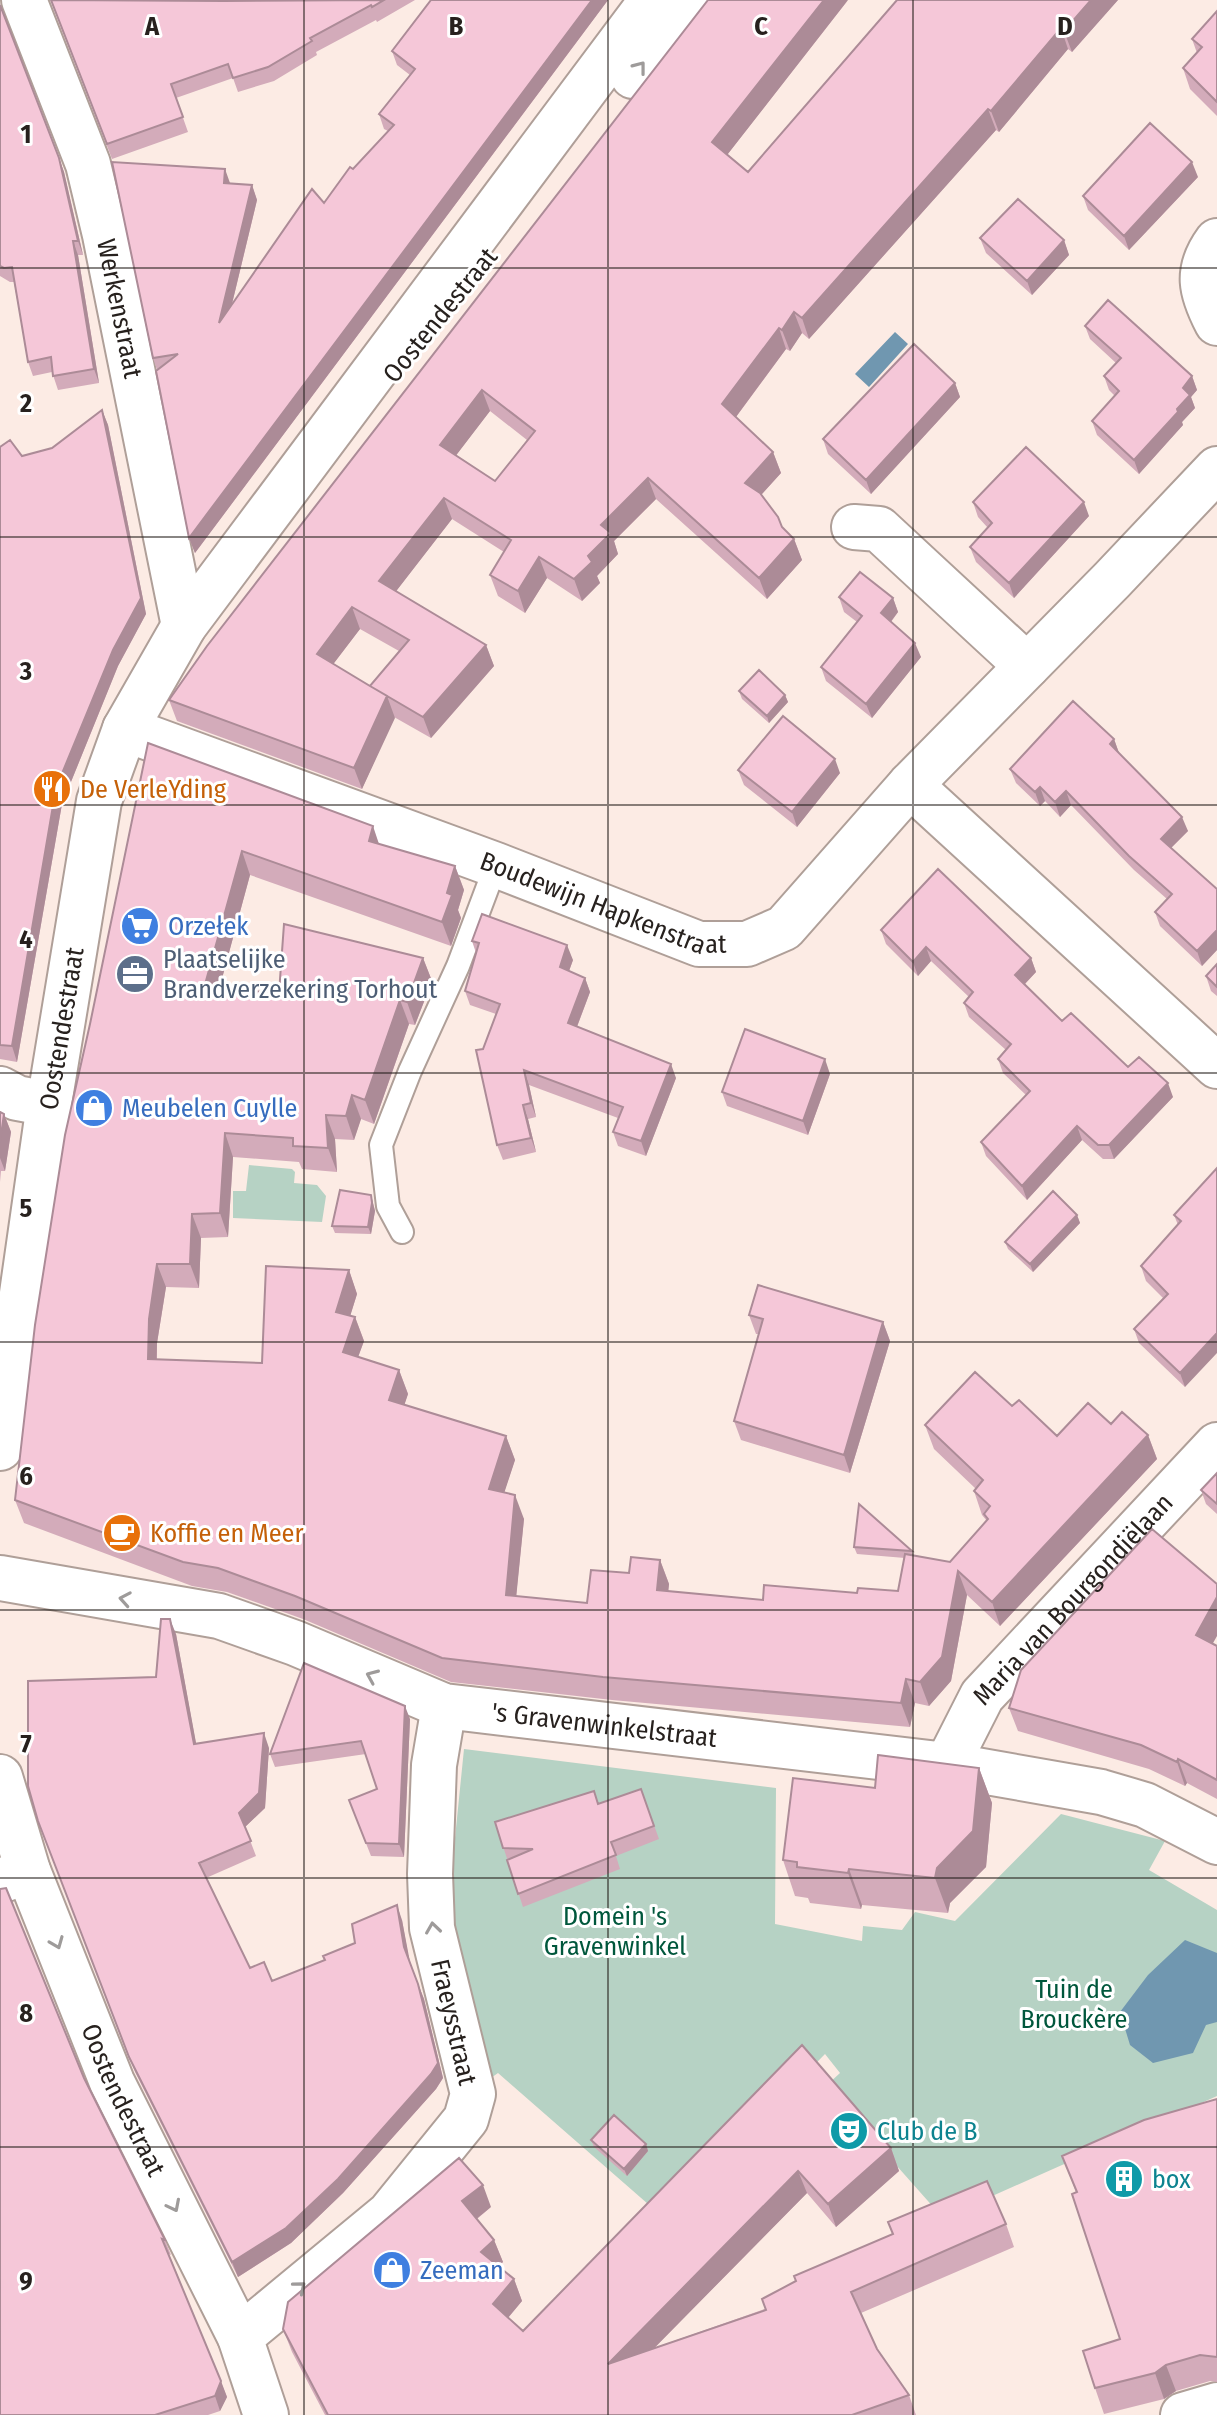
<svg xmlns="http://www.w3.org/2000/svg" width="1217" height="2415" font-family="'Fira Sans Condensed',sans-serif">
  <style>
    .green { fill: #b6d2c4 }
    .water { fill: #7097b0 }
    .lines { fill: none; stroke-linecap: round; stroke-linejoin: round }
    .service-casing { stroke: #af9f98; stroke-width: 26 }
    .minor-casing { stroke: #af9f98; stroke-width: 48 }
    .tertiary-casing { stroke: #af9f98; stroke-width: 48 }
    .service { stroke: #fff; stroke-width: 22 }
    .minor { stroke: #fff; stroke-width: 44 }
    .tertiary { stroke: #fff; stroke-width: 44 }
    .wall { fill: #d3abba; fill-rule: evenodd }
    .shaded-wall { fill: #ac8b97 }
    .building { fill: #f5c7d8; stroke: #ac8b97; stroke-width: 2; fill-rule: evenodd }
    .oneway { stroke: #9e9b9a }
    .grid { fill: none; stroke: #27211e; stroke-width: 2; stroke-opacity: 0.55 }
    .labels { text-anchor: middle; stroke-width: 6; stroke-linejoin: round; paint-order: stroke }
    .street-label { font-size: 26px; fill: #27211e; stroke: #fff }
    .food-label { font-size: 26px; fill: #c56008; stroke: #fff; text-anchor: start }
    .shop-label { font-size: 26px; fill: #366cbe; stroke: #fff; text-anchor: start }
    .service-label { font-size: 26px; fill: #4e5e75; stroke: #fff; text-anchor: start }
    .park-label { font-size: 26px; fill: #00573c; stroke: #fff }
    .culture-label { font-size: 26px; fill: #0d838f; stroke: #fff; text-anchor: start }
    .grid-label { font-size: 26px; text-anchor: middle; font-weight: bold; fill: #27211e; stroke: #fff; stroke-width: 6; stroke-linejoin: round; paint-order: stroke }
  </style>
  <rect width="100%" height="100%" fill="#fcebe4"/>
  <path class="green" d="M 249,1165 L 292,1169 L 295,1172 L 294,1183 L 317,1185 L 326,1196 L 322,1222 L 233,1218 L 233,1191 L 246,1191 Z
    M 464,1749 L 776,1788 L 775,1924 L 862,1941 L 863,1926 L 902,1930 L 915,1912 L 955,1921 L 1061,1814 L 1165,1841 L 1149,1870 L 1217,1910 L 1217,2096 L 943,2218 L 826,2086 L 840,2073 L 825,2054 L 664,2218 L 498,2073 L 481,2085 L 447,1917 Z"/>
  <path class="water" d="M 895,332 L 908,344 L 869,387 L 855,374 Z
    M 1185,1940 L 1217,1953 L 1217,2022 L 1206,2025 L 1193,2053 L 1153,2063 L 1130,2045 L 1120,2012 L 1148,1975 Z"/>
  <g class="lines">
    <g class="service-casing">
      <path id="service" d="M 402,1232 L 388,1206 L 381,1145 L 410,1071 L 458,966 L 496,865"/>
    </g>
    <g class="minor-casing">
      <g id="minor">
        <path id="s1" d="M 24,0 L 88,164 L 105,235 L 184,626"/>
        <path d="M 1217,241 C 1195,271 1201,292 1217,323"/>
        <path d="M 854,527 L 879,529 L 1027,666"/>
        <path id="s2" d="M 125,729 L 496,865 L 699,944 L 747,944 L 784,928 L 910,785 L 1112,580 L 1217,469"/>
        <path d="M 910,785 L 1217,1066"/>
        <path d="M 0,1089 L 17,1098 L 49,1104"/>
        <path id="s3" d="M 0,1578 L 219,1616 L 295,1643 L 444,1706 L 947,1765 L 1101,1792 L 1145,1805 L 1217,1842"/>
        <path id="s4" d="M 947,1765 L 982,1696 L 1217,1445"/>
        <path d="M 0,1881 L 28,1871"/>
        <path d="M 266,2415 L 240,2337 L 389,2214 L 466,2119 L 473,2094 L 432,1928 L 430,1874 L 434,1765 L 444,1706"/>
        <path d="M 1183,2415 L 1217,2405"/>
      </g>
    </g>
    <g class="tertiary-casing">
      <g id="tertiary">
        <path d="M 633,76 L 692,0"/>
        <path id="s5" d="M 0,1448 L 49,1104 L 99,801 L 125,729 L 184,626 L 652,0"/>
        <path id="s6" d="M 0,1777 L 28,1871 L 112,2082 L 240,2337"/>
      </g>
    </g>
    <use href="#service" class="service"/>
    <use href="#minor" class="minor"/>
    <use href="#tertiary" class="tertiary"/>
  </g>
  <path class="wall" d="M 51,0 L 415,0 L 377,22 L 376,20 L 316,52 L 317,55 L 274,81 L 238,92 L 233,78 L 176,98 L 188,132 L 112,159 Z
    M 608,0 L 195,553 L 189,538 L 157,370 L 153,358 L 230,184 L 252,185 L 257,200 L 232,304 L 324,203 L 353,169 L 388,131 L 384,129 L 379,114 L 410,75 L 397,65 L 392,51 Z
    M 848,0 L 727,155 L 748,172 L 897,0 L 1118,0 L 1072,52 L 1068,49 L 999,132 L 996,130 L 809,339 L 802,333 L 790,351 L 786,349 L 736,417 L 773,452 L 781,473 L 761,495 L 782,528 L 794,539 L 802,560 L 767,599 L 656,499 L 614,541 L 618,554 L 597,576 L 600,583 L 582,601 L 547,578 L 525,613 L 498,596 L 490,575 L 504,552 L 452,519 L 396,591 L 486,645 L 494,666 L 431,738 L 394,717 L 362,789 L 177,721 L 169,700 ZM 490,411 L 527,440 L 495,481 L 456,455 ZM 360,629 L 399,651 L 370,686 L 333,664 Z
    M 0,5 L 64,172 L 83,255 L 78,255 L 99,383 L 58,390 L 52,372 L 33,376 L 28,362 L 14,282 L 10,282 L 0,276 Z
    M 1217,11 L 1217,116 L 1190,89 L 1183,68 L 1197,53 L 1192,39 Z
    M 1198,177 L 1129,250 L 1088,210 L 1083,196 Z
    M 980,238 L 1064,240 L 1069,255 L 1032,295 L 986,253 Z
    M 1085,326 L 1192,376 L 1197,390 L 1191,397 L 1195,408 L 1182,422 L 1183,425 L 1139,474 L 1097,435 L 1092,421 L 1115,396 L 1109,390 L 1104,376 L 1116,363 L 1090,339 Z
    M 955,383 L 960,397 L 871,494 L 828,454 L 823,439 Z
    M 102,410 L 108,425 L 146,614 L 118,666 L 62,804 L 17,1062 L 0,1059 L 0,447 L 22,456 L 52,448 Z
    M 973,502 L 1089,516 L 1014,598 L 976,562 L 970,547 L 988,528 L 978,517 Z
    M 839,597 L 893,598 L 898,612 L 891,622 L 921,657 L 872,718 L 826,681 L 821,667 L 857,622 L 844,612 Z
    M 739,691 L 785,695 L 788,702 L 769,723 L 742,699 Z
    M 1114,739 L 1119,753 L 1188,831 L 1171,848 L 1217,889 L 1217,950 L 1202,966 L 1160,926 L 1155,912 L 1167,899 L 1134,870 L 1071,805 L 1060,817 L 1045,801 L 1040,806 L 1016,783 L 1010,769 Z
    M 148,743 L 379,844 L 455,866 L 464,890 L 458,910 L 461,918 L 451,946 L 250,875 L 219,989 L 279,993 L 423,958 L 432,981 L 415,1025 L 409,1024 L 374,1124 L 361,1119 L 354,1140 L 335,1139 L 337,1172 L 302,1169 L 299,1162 L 233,1157 L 228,1237 L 201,1238 L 199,1288 L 166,1287 L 157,1343 L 157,1359 L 262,1363 L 349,1270 L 357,1294 L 350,1316 L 355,1317 L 364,1341 L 358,1357 L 399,1370 L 408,1394 L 404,1405 L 506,1436 L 515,1460 L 504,1492 L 524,1519 L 516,1596 L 587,1603 L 629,1573 L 660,1560 L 669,1584 L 668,1591 L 763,1600 L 898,1591 L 905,1558 L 857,1554 L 854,1547 L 912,1551 L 913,1555 L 950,1562 L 987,1521 L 982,1515 L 974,1491 L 976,1489 L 934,1449 L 925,1425 L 1012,1406 L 1057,1436 L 1111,1424 L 1148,1435 L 1157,1459 L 1000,1626 L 967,1595 L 951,1681 L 929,1706 L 915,1703 L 910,1727 L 612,1700 L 451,1682 L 303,1619 L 227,1592 L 192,1586 L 24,1523 L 15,1500 L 90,1024 Z
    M 738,770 L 840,773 L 797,827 L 744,785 Z
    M 881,930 L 1031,958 L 1036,972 L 1025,984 L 1062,1021 L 1173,1097 L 1114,1159 L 1103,1159 L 1082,1140 L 1027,1200 L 986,1156 L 981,1142 L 1026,1095 L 1003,1073 L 998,1059 L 1006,1050 L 969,1017 L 964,1003 L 969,997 L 931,961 L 918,976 L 886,944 Z
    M 472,941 L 573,960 L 569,971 L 585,978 L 590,992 L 577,1027 L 676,1078 L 646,1156 L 618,1146 L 613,1132 L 618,1118 L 529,1085 L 536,1117 L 528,1119 L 536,1152 L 503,1160 L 497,1145 L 483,1049 L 496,1014 L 470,1005 L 465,991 L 476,953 Z
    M 1217,964 L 1217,996 L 1211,991 L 1206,976 Z
    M 830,1074 L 808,1135 L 727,1106 L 722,1092 Z
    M 0,1112 L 4,1114 L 11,1132 L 5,1171 L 1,1171 L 0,1182 Z
    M 1217,1168 L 1185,1387 L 1139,1343 L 1134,1329 L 1163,1298 L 1146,1281 L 1141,1266 L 1178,1225 L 1174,1215 Z
    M 371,1195 L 375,1211 L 371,1234 L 335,1233 L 332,1226 Z
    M 1077,1215 L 1080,1223 L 1033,1272 L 1008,1249 L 1005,1242 Z
    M 749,1315 L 883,1322 L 890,1341 L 850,1473 L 741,1440 L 734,1421 L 759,1334 L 756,1334 Z
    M 1217,1473 L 1217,1514 L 1206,1504 L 1201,1490 Z
    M 176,1634 L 196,1744 L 269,1748 L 265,1808 L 245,1827 L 256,1856 L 206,1878 L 250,1968 L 272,1981 L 325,1960 L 402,1920 L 409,1960 L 424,1999 L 443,2078 L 436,2089 L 343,2193 L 291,2243 L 238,2277 L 135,2072 L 44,1836 L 156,1677 Z
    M 1213,1644 L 1217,1646 L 1217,1799 L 1187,1783 L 1185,1786 L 1149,1769 L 1018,1731 L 1009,1708 Z
    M 410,1719 L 404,1857 L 371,1856 L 349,1800 L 377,1789 L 366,1754 L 275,1767 L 270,1754 Z
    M 979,1768 L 992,1803 L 986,1867 L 950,1903 L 948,1913 L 862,1905 L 861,1909 L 810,1903 L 808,1898 L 795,1896 L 783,1860 L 875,1788 Z
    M 641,1789 L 659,1839 L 616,1856 L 620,1869 L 523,1907 L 495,1822 L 598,1804 Z
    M 802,2045 L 891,2148 L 899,2171 L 836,2227 L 807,2193 L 654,2348 L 1006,2224 L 1014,2247 L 861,2313 L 877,2349 L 909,2395 L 916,2415 L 325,2415 L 292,2352 L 283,2329 L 491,2207 L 477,2219 L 494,2240 L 503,2262 L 498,2266 L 514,2279 L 522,2301 L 508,2318 L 523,2331 Z
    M 84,2078 L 165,2240 L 171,2255 L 169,2254 L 227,2397 L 220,2411 L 208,2415 L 0,2415 Z
    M 1217,2099 L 1217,2382 L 1210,2381 L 1176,2391 L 1164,2399 L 1104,2414 L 1095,2388 L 1120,2339 L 1076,2192 L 1062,2156 Z
    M 591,2140 L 646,2144 L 648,2151 L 627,2176 L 594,2147 Z"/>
  <path class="shaded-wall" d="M 592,0 L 608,0 L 195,553 L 189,538 Z
    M 824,0 L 848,0 L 720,164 L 712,142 Z
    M 1091,0 L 1118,0 L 1072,52 L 1064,31 Z
    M 1061,28 L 1068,49 L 999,132 L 991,111 Z
    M 988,109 L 996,130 L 809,339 L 802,318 Z
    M 59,158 L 64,172 L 83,255 L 78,241 Z
    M 1192,162 L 1198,177 L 1129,250 L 1124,236 Z
    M 225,169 L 230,183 L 224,183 Z
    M 252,185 L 257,200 L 224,337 L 219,323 Z
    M 1064,240 L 1069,255 L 1032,295 L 1027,281 Z
    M 73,241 L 78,255 L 99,383 L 94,369 Z
    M 794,312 L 802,333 L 790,351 L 782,330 Z
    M 779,328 L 786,349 L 730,425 L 722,404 Z
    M 1192,376 L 1197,390 L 1191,397 L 1195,408 L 1182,422 L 1183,425 L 1139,474 L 1134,460 L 1177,409 L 1183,388 Z
    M 955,383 L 960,397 L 871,494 L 866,480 Z
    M 482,390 L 490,411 L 448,466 L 440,445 Z
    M 102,410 L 108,425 L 146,614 L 118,666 L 62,804 L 17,1062 L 12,1046 Z
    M 773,452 L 781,473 L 753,504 L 745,483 Z
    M 648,478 L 656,499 L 614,541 L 618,554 L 597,576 L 600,583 L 582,601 L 574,579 L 588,556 L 601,525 Z
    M 444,498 L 452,519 L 387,603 L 379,581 Z
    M 1084,502 L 1089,516 L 1014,598 L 1009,583 Z
    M 794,539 L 802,560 L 767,599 L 759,578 Z
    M 539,557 L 547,578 L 525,613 L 518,591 Z
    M 893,598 L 898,612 L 886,628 L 881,613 Z
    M 352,607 L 360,629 L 325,675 L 317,654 Z
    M 915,643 L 921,657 L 872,718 L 866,704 Z
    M 486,645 L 494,666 L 431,738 L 423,717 Z
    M 785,695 L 788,702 L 769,723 L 767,716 Z
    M 387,696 L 395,718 L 362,789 L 354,768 Z
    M 1114,739 L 1119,753 L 1110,744 Z
    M 835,759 L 840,773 L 797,827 L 792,812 Z
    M 1040,787 L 1045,801 L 1040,806 L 1035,792 Z
    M 1066,791 L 1071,805 L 1060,817 L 1055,802 Z
    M 1182,817 L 1188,831 L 1166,853 L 1161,839 Z
    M 373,826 L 381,850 L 369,841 Z
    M 242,851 L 250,875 L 213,1012 L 204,988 Z
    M 455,866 L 464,890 L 458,910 L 461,918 L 451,946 L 442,922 L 447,893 Z
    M 1217,930 L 1217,950 L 1202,966 L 1197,951 Z
    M 567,945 L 573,960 L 565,982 L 560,967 Z
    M 926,947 L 931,961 L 918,976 L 913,962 Z
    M 423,958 L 432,981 L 415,1025 L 407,1002 Z
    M 1031,958 L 1036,972 L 1020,989 L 1015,975 Z
    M 585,978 L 590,992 L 573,1037 L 568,1023 Z
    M 400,1000 L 409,1024 L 374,1124 L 365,1100 Z
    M 825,1059 L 830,1074 L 808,1135 L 803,1121 Z
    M 671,1064 L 676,1078 L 646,1156 L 641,1141 Z
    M 524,1070 L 529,1085 L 536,1117 L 531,1103 Z
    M 1168,1083 L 1173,1097 L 1114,1159 L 1109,1145 Z
    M 352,1095 L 361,1119 L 354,1140 L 346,1116 Z
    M 523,1105 L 528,1119 L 536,1152 L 531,1138 Z
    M 4,1114 L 11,1132 L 5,1171 L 0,1158 L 0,1142 Z
    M 326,1115 L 335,1139 L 337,1172 L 328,1148 Z
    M 1077,1126 L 1082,1140 L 1027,1200 L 1022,1186 Z
    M 225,1133 L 233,1157 L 228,1237 L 220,1213 Z
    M 371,1195 L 375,1211 L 371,1234 L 368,1227 Z
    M 192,1214 L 201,1238 L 199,1288 L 190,1264 Z
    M 1077,1215 L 1080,1223 L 1033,1272 L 1030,1264 Z
    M 157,1264 L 166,1287 L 157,1343 L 156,1383 L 148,1359 L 149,1319 Z
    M 349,1270 L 357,1294 L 344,1336 L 336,1312 Z
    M 355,1317 L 364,1341 L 351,1376 L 343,1352 Z
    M 883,1322 L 890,1341 L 850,1473 L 844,1455 Z
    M 1217,1333 L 1217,1353 L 1185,1387 L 1180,1373 Z
    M 399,1370 L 408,1394 L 398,1424 L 389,1400 Z
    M 1148,1435 L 1157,1459 L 1000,1626 L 992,1602 Z
    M 506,1436 L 515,1460 L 498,1512 L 489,1489 Z
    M 515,1495 L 524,1519 L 514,1619 L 506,1595 Z
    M 660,1560 L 669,1584 L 666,1614 L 657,1590 Z
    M 958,1571 L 967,1595 L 951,1681 L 929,1706 L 920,1682 Z
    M 1217,1597 L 1217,1636 L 1204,1659 L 1196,1635 Z
    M 170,1619 L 176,1634 L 199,1759 L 194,1744 Z
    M 906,1679 L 915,1703 L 910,1727 L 901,1703 Z
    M 405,1706 L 410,1719 L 404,1857 L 399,1844 Z
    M 264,1733 L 269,1748 L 265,1808 L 244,1828 L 239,1813 Z
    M 1178,1759 L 1187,1783 L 1185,1786 L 1177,1762 Z
    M 979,1768 L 992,1803 L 986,1867 L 950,1903 L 948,1913 L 935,1878 L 937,1868 Z
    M 849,1869 L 862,1905 L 861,1909 L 848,1873 Z
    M 397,1905 L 402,1920 L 410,1962 L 404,1947 Z
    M 418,1984 L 424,1999 L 443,2078 L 436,2089 L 343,2193 L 291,2243 L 238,2277 L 232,2262 Z
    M 646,2144 L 648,2151 L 627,2176 L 624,2169 Z
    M 891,2148 L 899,2171 L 836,2227 L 828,2204 Z
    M 798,2171 L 807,2193 L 616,2387 L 608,2364 Z
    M 483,2185 L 491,2207 L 470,2224 L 462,2201 Z
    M 494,2240 L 503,2262 L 489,2275 L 481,2252 Z
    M 514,2279 L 522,2301 L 501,2326 L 493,2304 Z
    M 1166,2365 L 1176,2391 L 1164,2399 L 1155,2373 Z
    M 221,2381 L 227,2397 L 220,2411 L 215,2396 Z"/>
  <path class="building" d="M 51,0 L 224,1 L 384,0 L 372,7 L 371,5 L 310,38 L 312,41 L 268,67 L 233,78 L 228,64 L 171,84 L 183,117 L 107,144 Z
    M 431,0 L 592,0 L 189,538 L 156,371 L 178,354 L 153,358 L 112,162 L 225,169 L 224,183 L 252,185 L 219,323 L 312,189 L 324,203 L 350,167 L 353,169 L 394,125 L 379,114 L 415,69 L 392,51 Z
    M 708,0 L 824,0 L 712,142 L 748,172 L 897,0 L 1091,0 L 1064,31 L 1061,28 L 991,111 L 988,109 L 802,318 L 794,312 L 782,330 L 779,328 L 722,404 L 773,452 L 745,483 L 760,493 L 778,517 L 782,527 L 794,539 L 759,578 L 648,478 L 601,525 L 611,533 L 588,556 L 592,562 L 574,579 L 539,557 L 518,591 L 490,575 L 511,540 L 444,498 L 379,581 L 486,645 L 423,717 L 370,686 L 387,696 L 354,768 L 169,700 L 207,646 ZM 482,390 L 535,431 L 495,481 L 440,445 ZM 352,607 L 409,640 L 370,686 L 317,654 Z
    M 0,5 L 59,158 L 78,241 L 73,241 L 94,369 L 53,376 L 51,357 L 28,362 L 12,267 L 4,268 L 0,266 Z
    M 1217,11 L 1217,102 L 1183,68 L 1202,47 L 1192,39 Z
    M 1150,123 L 1192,162 L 1124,236 L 1083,196 Z
    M 1018,199 L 1064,240 L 1027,281 L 980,238 Z
    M 1108,300 L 1192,376 L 1183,388 L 1190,395 L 1177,409 L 1178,412 L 1134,460 L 1092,421 L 1119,391 L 1104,376 L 1121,358 L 1085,326 Z
    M 914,344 L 955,383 L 866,480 L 823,439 Z
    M 102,410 L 141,598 L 113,650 L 56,788 L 12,1046 L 0,1045 L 0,447 L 10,440 L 22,456 L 52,448 Z
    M 1026,447 L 1084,502 L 1009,583 L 970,547 L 992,523 L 973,502 Z
    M 860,572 L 893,598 L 881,613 L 915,643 L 866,704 L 821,667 L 862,616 L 839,597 Z
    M 759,670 L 785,695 L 767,716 L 739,691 Z
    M 1073,701 L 1114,739 L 1110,744 L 1182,817 L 1161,839 L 1217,889 L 1217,930 L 1197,951 L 1155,912 L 1172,894 L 1129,856 L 1066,791 L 1055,802 L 1040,787 L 1035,792 L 1010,769 Z
    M 783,716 L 835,759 L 792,812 L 738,770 Z
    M 148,743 L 373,826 L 369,841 L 455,866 L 447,893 L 452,895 L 442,922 L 242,851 L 204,988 L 279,993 L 284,924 L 423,958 L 407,1002 L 400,1000 L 365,1100 L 352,1095 L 346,1116 L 326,1115 L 328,1148 L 293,1146 L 293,1138 L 225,1133 L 220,1213 L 192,1214 L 190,1264 L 157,1264 L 149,1319 L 148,1359 L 262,1363 L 266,1266 L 349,1270 L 336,1312 L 355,1317 L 343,1352 L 399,1370 L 389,1400 L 506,1436 L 489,1489 L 515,1495 L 506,1595 L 587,1603 L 591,1570 L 629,1573 L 631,1557 L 660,1560 L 657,1590 L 763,1600 L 764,1585 L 857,1593 L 858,1588 L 898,1591 L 905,1554 L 950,1562 L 988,1519 L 984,1514 L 990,1506 L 974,1491 L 983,1480 L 925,1425 L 975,1372 L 1012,1406 L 1019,1400 L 1057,1436 L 1088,1403 L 1111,1424 L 1122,1412 L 1148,1435 L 992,1602 L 958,1571 L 942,1657 L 920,1682 L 906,1679 L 901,1703 L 603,1677 L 442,1658 L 295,1596 L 218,1568 L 183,1562 L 15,1500 L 35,1325 L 65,1135 L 90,1024 Z
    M 938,869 L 1031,958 L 1015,975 L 1062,1021 L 1071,1013 L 1128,1067 L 1139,1057 L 1168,1083 L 1109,1145 L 1098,1145 L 1077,1126 L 1022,1186 L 981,1142 L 1030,1091 L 998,1059 L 1011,1044 L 964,1003 L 973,992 L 926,947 L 913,962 L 881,930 Z
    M 482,914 L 567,945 L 560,967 L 585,978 L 568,1023 L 671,1064 L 641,1141 L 613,1132 L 623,1107 L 524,1070 L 531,1103 L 523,1105 L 531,1138 L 497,1145 L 476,1050 L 483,1049 L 500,1004 L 465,991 L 479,943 L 472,941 Z
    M 1217,964 L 1217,987 L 1206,976 Z
    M 745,1029 L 825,1059 L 803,1121 L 722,1092 Z
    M 0,1112 L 4,1114 L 0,1142 Z
    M 1217,1168 L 1217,1333 L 1180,1373 L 1134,1329 L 1168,1294 L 1141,1266 L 1181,1221 L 1174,1215 Z
    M 340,1190 L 371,1195 L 372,1203 L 368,1227 L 332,1226 Z
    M 1053,1191 L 1077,1215 L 1030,1264 L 1005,1242 Z
    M 758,1285 L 883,1322 L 844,1455 L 734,1421 L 763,1319 L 749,1315 Z
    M 1217,1473 L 1217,1504 L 1201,1490 Z
    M 859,1504 L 912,1551 L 854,1547 Z
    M 1152,1529 L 1217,1584 L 1217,1597 L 1196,1635 L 1217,1646 L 1217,1780 L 1178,1759 L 1177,1762 L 1141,1745 L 1009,1708 L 1021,1670 Z
    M 161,1619 L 170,1619 L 194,1744 L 264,1733 L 259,1793 L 239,1813 L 251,1841 L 199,1863 L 250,1968 L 264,1962 L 272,1981 L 325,1960 L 323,1956 L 355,1943 L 352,1924 L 397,1905 L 404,1947 L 418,1984 L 438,2063 L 431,2074 L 338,2179 L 286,2228 L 232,2262 L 129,2057 L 38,1821 L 28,1786 L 28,1681 L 156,1677 Z
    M 304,1663 L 405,1706 L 399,1844 L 366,1843 L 349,1800 L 377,1789 L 361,1741 L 270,1754 Z
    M 878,1755 L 979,1768 L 973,1831 L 937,1868 L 935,1878 L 849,1869 L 848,1873 L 797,1867 L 797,1862 L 783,1860 L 793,1778 L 875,1788 Z
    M 641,1789 L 654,1826 L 611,1842 L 616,1855 L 518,1894 L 507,1860 L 533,1849 L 503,1848 L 495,1822 L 594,1791 L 598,1804 Z
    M 6,1888 L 84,2078 L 165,2240 L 162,2239 L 221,2381 L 215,2396 L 155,2415 L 0,2415 L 0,1889 Z
    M 802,2045 L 891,2148 L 828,2204 L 798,2171 L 608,2364 L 766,2310 L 762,2299 L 796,2281 L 794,2276 L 893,2234 L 888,2222 L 987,2181 L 1006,2224 L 851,2292 L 877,2349 L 909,2395 L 852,2415 L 328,2415 L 283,2329 L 288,2302 L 459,2158 L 483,2185 L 462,2201 L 494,2240 L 481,2252 L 514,2279 L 493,2304 L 523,2331 Z
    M 1217,2099 L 1217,2357 L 1200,2355 L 1166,2365 L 1155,2373 L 1095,2388 L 1083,2351 L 1120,2339 L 1072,2194 L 1077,2192 L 1062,2156 L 1144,2120 Z
    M 614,2115 L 646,2144 L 624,2169 L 591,2140 Z"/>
  <defs><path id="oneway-chevron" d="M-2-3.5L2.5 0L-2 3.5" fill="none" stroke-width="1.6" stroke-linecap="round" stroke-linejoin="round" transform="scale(2)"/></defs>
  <g class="oneway">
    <use href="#oneway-chevron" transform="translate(640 67) rotate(-52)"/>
    <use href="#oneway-chevron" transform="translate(125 1599) rotate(-170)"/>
    <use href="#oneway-chevron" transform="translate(372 1676) rotate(-157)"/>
    <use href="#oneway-chevron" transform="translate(433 1928) rotate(-98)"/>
    <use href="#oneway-chevron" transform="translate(57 1943) rotate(68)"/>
    <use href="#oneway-chevron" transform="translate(174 2206) rotate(63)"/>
    <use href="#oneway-chevron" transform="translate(300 2287) rotate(-40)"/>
  </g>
  <path class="grid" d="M 304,0 L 304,2415M 608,0 L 608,2415M 913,0 L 913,2415M 0,268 L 1217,268M 0,537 L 1217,537M 0,805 L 1217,805M 0,1073 L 1217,1073M 0,1342 L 1217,1342M 0,1610 L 1217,1610M 0,1878 L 1217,1878M 0,2147 L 1217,2147"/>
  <defs>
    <g id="restaurant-disc" transform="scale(2)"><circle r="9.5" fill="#e8710a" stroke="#fff"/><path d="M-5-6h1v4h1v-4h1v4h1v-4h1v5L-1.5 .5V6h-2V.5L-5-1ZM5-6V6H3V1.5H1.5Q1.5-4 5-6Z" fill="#fff"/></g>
    <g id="supermarket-disc" transform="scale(2)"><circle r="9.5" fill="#3f7fe0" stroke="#fff"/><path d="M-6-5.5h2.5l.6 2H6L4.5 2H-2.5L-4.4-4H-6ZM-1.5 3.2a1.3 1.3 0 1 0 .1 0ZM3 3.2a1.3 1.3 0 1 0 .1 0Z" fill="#fff"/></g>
    <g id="office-disc" transform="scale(2)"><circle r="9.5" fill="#5c6f8a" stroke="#fff"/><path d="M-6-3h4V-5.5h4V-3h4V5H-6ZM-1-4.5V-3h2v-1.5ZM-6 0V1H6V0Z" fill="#fff"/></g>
    <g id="shop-disc" transform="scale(2)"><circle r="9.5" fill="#3f7fe0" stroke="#fff"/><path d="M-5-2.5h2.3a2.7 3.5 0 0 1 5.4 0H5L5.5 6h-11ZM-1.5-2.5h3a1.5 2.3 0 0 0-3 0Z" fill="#fff"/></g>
    <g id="cafe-disc" transform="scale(2)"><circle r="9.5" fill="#e8710a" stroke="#fff"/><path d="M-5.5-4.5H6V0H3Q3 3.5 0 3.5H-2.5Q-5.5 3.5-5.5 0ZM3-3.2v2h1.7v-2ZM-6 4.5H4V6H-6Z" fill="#fff"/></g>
    <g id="theatre-disc" transform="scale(2)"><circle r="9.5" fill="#0f9aa8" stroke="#fff"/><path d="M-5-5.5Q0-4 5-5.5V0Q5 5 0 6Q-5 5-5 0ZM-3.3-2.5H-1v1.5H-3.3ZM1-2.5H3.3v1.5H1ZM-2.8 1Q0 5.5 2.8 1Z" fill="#fff"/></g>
    <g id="building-disc" transform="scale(2)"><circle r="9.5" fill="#0f9aa8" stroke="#fff"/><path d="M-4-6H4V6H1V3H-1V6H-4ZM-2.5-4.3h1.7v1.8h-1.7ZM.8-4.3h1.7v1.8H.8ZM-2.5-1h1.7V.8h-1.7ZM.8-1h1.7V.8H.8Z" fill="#fff"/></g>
  </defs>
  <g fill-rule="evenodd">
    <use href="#restaurant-disc" x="52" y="789"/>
    <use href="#supermarket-disc" x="140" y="926"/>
    <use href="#office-disc" x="135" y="974"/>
    <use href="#shop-disc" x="94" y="1108"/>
    <use href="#cafe-disc" x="122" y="1533"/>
    <use href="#theatre-disc" x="849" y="2131"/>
    <use href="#building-disc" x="1124" y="2179"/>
    <use href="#shop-disc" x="392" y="2270"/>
  </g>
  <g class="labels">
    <g class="street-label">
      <text dy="9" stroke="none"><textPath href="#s1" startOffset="324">Werkenstraat</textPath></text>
      <text transform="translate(440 315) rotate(-51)" y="9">Oostendestraat</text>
      <text dy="9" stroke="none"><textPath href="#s2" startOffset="510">Boudewijn Hapkenstraat</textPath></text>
      <text dy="9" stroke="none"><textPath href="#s5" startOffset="424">Oostendestraat</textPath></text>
      <text dy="9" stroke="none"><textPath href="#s4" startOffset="210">Maria van Bourgondiëlaan</textPath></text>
      <text dy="9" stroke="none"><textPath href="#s3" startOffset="626">'s Gravenwinkelstraat</textPath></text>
      <text transform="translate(454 2022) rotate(77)" y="9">Fraeysstraat</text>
      <text dy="9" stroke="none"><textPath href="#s6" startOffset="346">Oostendestraat</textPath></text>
    </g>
    <g class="food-label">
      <text x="80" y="798">De VerleYding</text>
      <text x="150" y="1542">Koffie en Meer</text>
    </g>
    <g class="shop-label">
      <text x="168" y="935">Orzełek</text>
      <text x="122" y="1117">Meubelen Cuylle</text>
      <text x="420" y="2279">Zeeman</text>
    </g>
    <g class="service-label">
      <text x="163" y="968">Plaatselijke<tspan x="163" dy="30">Brandverzekering Torhout</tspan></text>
    </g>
    <g class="park-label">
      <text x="615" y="1925">Domein 's<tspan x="615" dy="30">Gravenwinkel</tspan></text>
      <text x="1074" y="1998">Tuin de<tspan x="1074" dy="30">Brouckère</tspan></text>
    </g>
    <g class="culture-label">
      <text x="877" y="2140">Club de B</text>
      <text x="1152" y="2188">box</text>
    </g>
  </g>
  <g class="grid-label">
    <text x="152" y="35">A</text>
    <text x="456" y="35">B</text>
    <text x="761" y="35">C</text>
    <text x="1065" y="35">D</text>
    <text x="26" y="143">1</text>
    <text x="26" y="412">2</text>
    <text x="26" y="680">3</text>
    <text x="26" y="948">4</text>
    <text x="26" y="1217">5</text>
    <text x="26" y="1485">6</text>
    <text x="26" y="1753">7</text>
    <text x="26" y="2022">8</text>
    <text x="26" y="2290">9</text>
  </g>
</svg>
